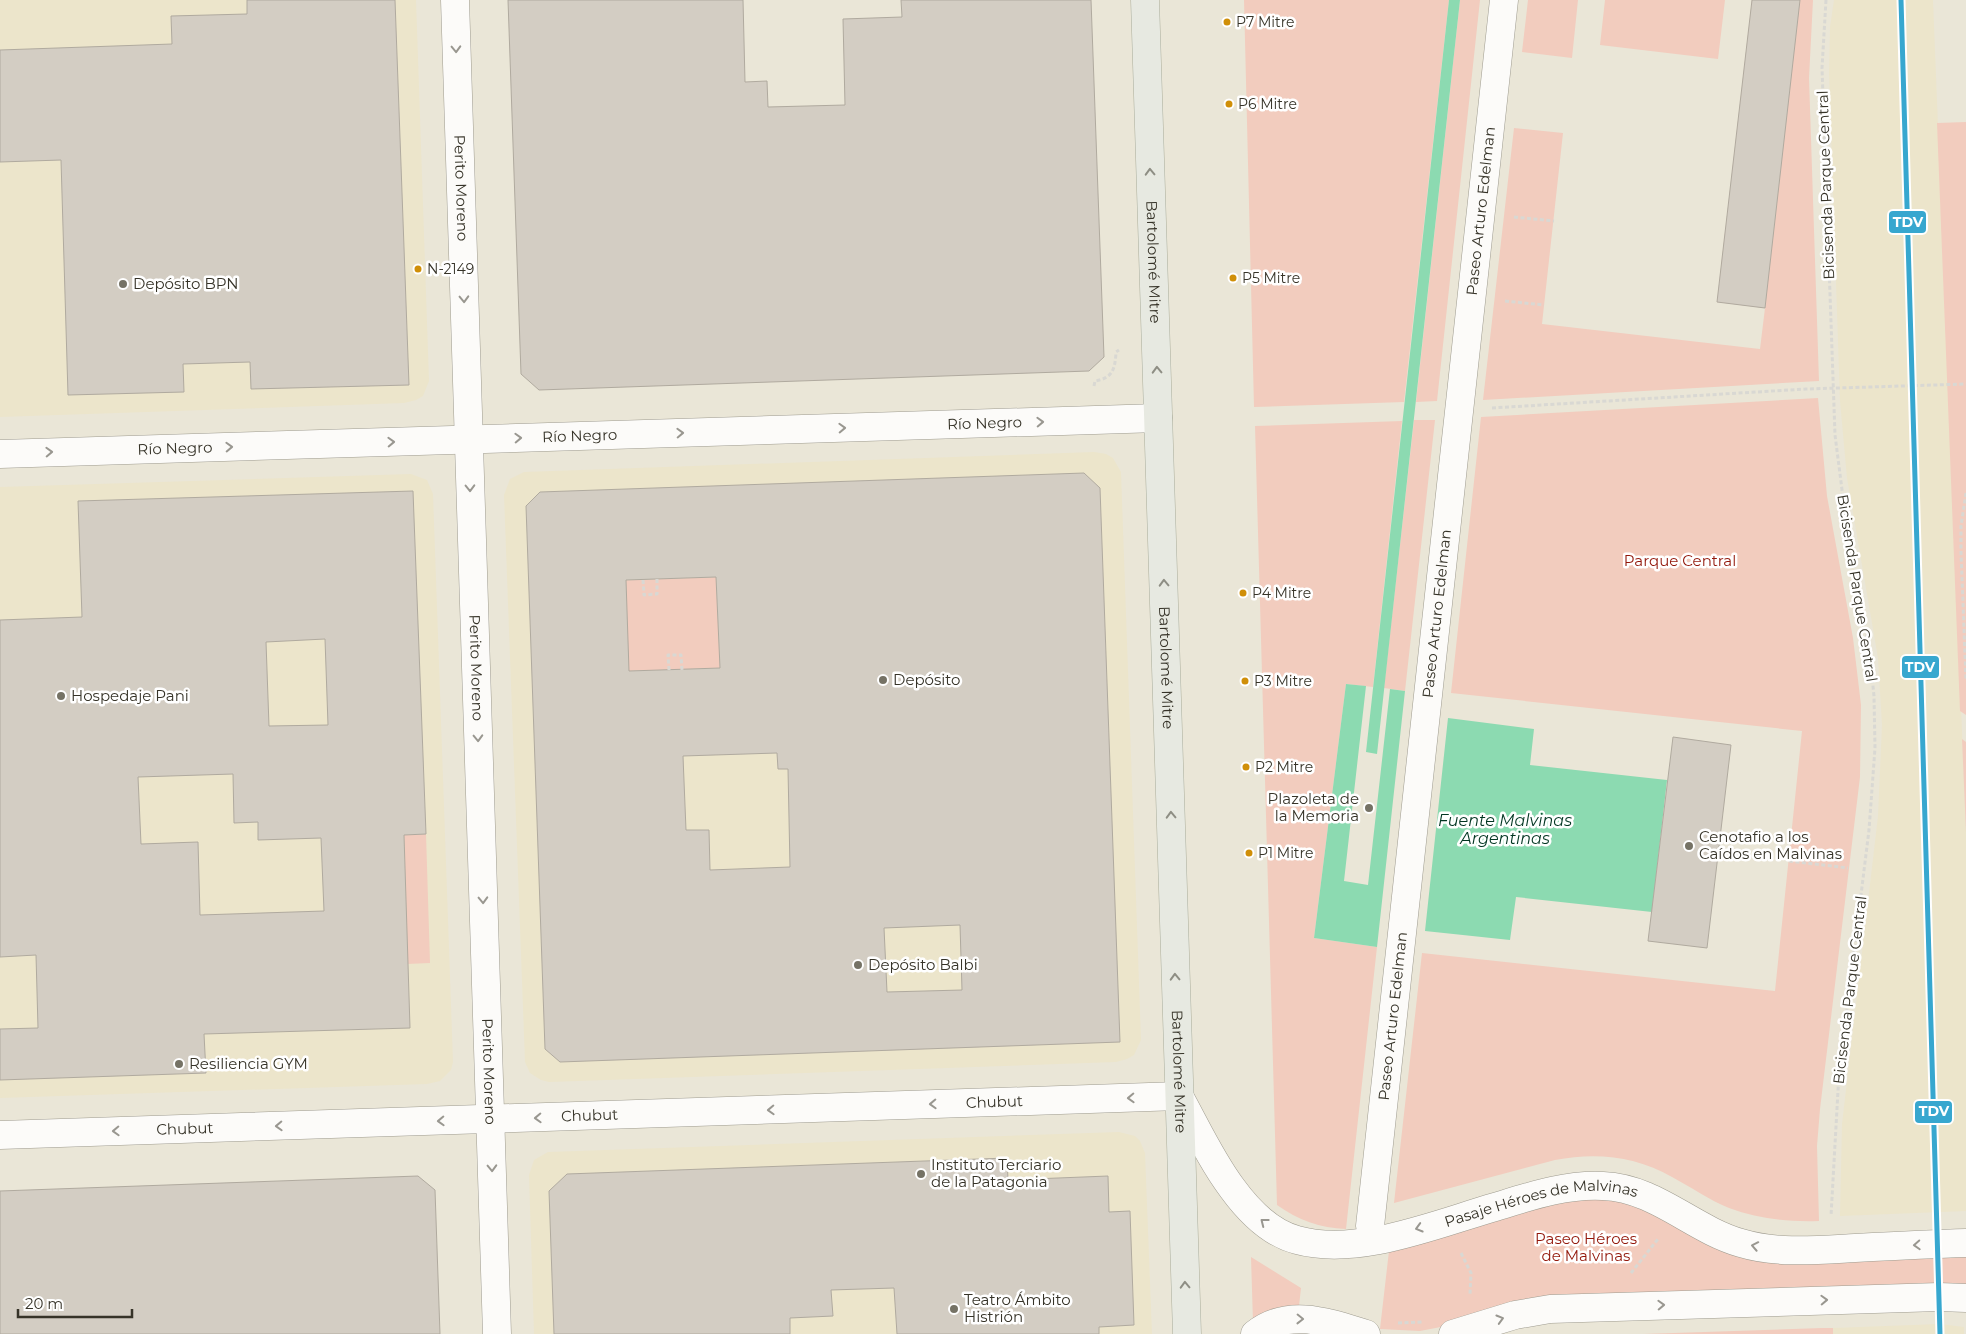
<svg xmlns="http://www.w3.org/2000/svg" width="1966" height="1334" font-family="Montserrat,sans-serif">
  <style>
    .built { fill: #ece5cb }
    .green { fill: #f2ccbe }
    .water { fill: #8cdab1 }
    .building { fill: #d3cdc3; stroke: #b0aa9f; fill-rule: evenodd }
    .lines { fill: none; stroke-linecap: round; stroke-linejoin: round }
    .minor-casing { stroke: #9e9b8f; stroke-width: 29 }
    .major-casing { stroke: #aaad9b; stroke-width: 29 }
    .path { stroke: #d9d8d3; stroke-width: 3; stroke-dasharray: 4 2.5; stroke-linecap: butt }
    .minor { stroke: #fcfbf9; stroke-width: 28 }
    .major { stroke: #e7e9e1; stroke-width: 28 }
    .rail-1-casing { stroke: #fff; stroke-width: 9 }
    .rail-1 { stroke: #37a7cf; stroke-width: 5 }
    .oneway { stroke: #999790 }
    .oneway2 { stroke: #8e8e84 }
    .bus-dot { fill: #d08f08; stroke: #fff; stroke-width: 2 }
    .poi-dot { fill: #757265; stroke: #fff; stroke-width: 2 }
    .labels { text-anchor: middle; stroke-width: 5; stroke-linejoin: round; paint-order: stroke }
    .bus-label { font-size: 14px; fill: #363328; stroke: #fff; text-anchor: start }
    .street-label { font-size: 15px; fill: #363328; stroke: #fff }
    .poi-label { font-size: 15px; fill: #363328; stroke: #fff; text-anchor: start }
    .park-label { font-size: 15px; fill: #921609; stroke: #fff }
    .water-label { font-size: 16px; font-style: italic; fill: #013521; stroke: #fff }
    .line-badge { stroke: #fff; stroke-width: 2 }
    .badge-label { font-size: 14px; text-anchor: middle; font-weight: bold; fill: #fff }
  </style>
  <rect width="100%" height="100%" fill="#eae6d7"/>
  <path class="built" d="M 0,0 L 416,0 L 429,381 L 423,396 L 416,400 L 404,403 L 0,417 Z
    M 1834,0 L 1933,0 L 1966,832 L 1966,1211 L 1840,1216 L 1842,1124 L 1878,816 L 1882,725 L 1878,658 L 1847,478 L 1840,401 L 1829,73 L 1830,27 Z
    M 1094,452 L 1106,454 L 1113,458 L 1121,472 L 1141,1040 L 1134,1055 L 1127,1059 L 1116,1062 L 549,1082 L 541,1080 L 530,1073 L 525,1062 L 504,495 L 510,479 L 524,472 Z
    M 411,474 L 427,480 L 433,494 L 453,1062 L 451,1070 L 440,1081 L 427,1084 L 0,1098 L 0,487 Z
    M 1119,1132 L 1135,1136 L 1140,1141 L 1145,1153 L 1152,1334 L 534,1334 L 529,1175 L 534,1160 L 548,1152 Z
    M 1940,1324 L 1964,1327 L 1964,1334 L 1833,1334 L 1833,1328 Z"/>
  <path class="green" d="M 1244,0 L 1449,0 L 1404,402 L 1254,407 Z
    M 1460,0 L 1480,0 L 1437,401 L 1416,402 Z
    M 1528,0 L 1578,0 L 1572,58 L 1522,52 Z
    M 1605,0 L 1725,0 L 1718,59 L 1600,45 Z
    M 1752,0 L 1813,0 L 1809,78 L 1819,381 L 1483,400 L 1514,128 L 1563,133 L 1542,324 L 1760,349 L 1765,308 L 1717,302 Z
    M 1966,122 L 1966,715 L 1960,711 L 1937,123 Z
    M 1818,398 L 1827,496 L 1853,638 L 1861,705 L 1860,777 L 1820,1109 L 1817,1146 L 1819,1221 C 1788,1222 1758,1219 1729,1208 C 1709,1200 1691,1187 1672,1177 C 1636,1156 1596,1152 1555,1160 L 1394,1203 L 1422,953 L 1775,991 L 1802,731 L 1451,693 L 1481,417 Z
    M 1414,420 L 1435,420 L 1405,691 L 1384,688 Z
    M 1402,421 L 1373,687 L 1346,684 L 1314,938 L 1377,947 L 1346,1229 C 1320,1228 1298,1220 1277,1205 L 1255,426 Z
    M 716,577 L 720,668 L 599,672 L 579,582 Z
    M 1962,739 L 1966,742 L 1966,832 Z
    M 426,834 L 430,963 L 407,964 L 404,835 Z
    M 1606,1199 C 1653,1206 1685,1236 1728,1252 L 1966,1256 L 1966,1288 L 1451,1325 L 1420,1331 L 1380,1329 L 1389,1251 L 1555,1204 L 1573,1200 Z
    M 1251,1257 L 1301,1288 L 1299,1306 L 1275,1309 L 1253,1322 Z
    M 1833,1328 L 1833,1334 L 1643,1334 L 1822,1328 Z"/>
  <path class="water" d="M 1449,0 L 1460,0 L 1377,754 L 1366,752 Z
    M 1346,684 L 1366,686 L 1344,881 L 1368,885 L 1390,689 L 1405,691 L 1377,947 L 1314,938 Z
    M 1448,718 L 1534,729 L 1530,765 L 1667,780 L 1652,912 L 1516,897 L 1510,940 L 1425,931 Z"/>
  <path class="building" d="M 247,0 L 395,0 L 409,385 L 251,389 L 250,362 L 183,364 L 184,392 L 68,395 L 61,160 L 0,162 L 0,50 L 172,44 L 171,16 L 247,14 Z
    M 508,0 L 743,0 L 745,82 L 767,81 L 768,107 L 845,105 L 843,19 L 902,17 L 901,0 L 1091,0 L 1104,357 L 1089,371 L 539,390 L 521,374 Z
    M 1752,0 L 1800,0 L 1765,308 L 1717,302 Z
    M 1084,473 L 1100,488 L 1120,1042 L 560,1062 L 545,1049 L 526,506 L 540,492 ZM 716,577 L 720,668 L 629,671 L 626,580 ZM 777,753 L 778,769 L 788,769 L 790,867 L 710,870 L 709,830 L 686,830 L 683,756 ZM 960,925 L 962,990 L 887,992 L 884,928 Z
    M 413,491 L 426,834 L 404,835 L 410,1028 L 204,1034 L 206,1073 L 0,1080 L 0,1029 L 38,1028 L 36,955 L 0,957 L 0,620 L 82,617 L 78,501 ZM 325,639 L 328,725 L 269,726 L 266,642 ZM 233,774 L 234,823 L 258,822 L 258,840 L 321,838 L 324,911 L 200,915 L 198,842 L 141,844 L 138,777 Z
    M 1673,737 L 1731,745 L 1707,948 L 1648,941 Z
    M 1007,1158 L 1008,1180 L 1108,1176 L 1109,1212 L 1130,1211 L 1134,1325 L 1099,1327 L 1099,1334 L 897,1334 L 894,1288 L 831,1290 L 833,1316 L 790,1318 L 790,1334 L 554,1334 L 549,1191 L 567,1174 Z
    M 418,1176 L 435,1190 L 440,1334 L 0,1334 L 0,1191 Z"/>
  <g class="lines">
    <g class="minor-casing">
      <g id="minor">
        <path id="s1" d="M 455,0 L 497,1334"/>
        <path id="s2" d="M 0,454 L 1158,418"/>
        <path id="s3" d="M 0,1135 L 1179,1096 C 1196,1127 1211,1160 1232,1188 C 1248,1210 1270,1233 1297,1240 C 1358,1257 1436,1224 1495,1207 C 1531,1196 1566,1184 1603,1186 C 1656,1188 1692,1229 1741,1243 C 1777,1254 1818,1250 1855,1248 C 1892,1246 1929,1244 1966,1243"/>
        <path id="s4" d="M 1370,1226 L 1504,0"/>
        <path d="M 1255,1334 C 1289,1307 1330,1323 1366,1334"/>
        <path d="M 1453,1334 L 1515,1315 L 1550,1309 L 1939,1297 L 1966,1298"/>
      </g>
    </g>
    <g class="major-casing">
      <g id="major">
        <path id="s5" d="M 1145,0 L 1187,1334"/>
      </g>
    </g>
    <path class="path" d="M 1826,0 L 1822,68 L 1835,435 L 1845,513 L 1869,648 L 1874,696 L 1875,748 L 1869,830 L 1839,1073 L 1831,1216
      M 1514,217 L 1554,221
      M 1505,301 L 1544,305
      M 1094,386 L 1095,381 C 1113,378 1115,369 1116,352 L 1119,350
      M 1492,408 L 1806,389 L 1966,384
      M 1966,493 L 1961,526 L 1961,552 L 1966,680
      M 643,580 L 644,595 L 657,594 L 657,579
      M 669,670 L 668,655 L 681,655 L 682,670
      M 1789,861 L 1848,868
      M 1461,1253 L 1471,1273 L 1470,1294
      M 1631,1273 L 1658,1239
      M 1398,1323 L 1422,1322"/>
    <use href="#minor" class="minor"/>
    <use href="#major" class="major"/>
    <g class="rail-1-casing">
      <path id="rail-1" d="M 1901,0 L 1940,1334"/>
    </g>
    <use href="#rail-1" class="rail-1"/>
  </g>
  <defs><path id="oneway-chevron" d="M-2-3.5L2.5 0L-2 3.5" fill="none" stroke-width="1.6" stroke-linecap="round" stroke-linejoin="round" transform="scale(1.25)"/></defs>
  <g class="oneway">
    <use href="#oneway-chevron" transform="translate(456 49) rotate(88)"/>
    <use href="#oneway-chevron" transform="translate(464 299) rotate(88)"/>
    <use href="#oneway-chevron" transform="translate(1040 422) rotate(-2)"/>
    <use href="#oneway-chevron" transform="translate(842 428) rotate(-2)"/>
    <use href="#oneway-chevron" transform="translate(680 433) rotate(-2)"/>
    <use href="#oneway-chevron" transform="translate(518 438) rotate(-2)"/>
    <use href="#oneway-chevron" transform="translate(391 442) rotate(-2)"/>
    <use href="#oneway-chevron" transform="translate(229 447) rotate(-2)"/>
    <use href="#oneway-chevron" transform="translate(49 452) rotate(-2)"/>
    <use href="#oneway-chevron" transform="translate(470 488) rotate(89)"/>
    <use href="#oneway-chevron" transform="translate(478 738) rotate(88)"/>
    <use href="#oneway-chevron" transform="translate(483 900) rotate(88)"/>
    <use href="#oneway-chevron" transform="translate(1131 1098) rotate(178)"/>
    <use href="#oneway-chevron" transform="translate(933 1104) rotate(178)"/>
    <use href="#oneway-chevron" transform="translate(771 1110) rotate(178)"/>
    <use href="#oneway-chevron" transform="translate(538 1118) rotate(178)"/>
    <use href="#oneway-chevron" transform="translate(441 1121) rotate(178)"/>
    <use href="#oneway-chevron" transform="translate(279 1126) rotate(178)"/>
    <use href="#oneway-chevron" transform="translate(116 1131) rotate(178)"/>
    <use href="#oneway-chevron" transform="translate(492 1168) rotate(88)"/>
    <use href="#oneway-chevron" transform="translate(1264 1222) rotate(-142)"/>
    <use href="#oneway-chevron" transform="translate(1419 1228) rotate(164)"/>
    <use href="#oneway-chevron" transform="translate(1917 1245) rotate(177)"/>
    <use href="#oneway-chevron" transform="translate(1755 1246) rotate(-169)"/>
    <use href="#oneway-chevron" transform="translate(1824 1300) rotate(-2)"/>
    <use href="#oneway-chevron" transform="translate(1661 1305) rotate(-2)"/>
    <use href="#oneway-chevron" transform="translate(1300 1319) rotate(1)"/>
    <use href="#oneway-chevron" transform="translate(1500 1319) rotate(-16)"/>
  </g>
  <g class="oneway2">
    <use href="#oneway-chevron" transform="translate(1150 172) rotate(-92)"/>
    <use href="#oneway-chevron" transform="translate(1157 370) rotate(-92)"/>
    <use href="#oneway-chevron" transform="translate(1164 583) rotate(-92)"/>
    <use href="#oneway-chevron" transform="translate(1171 815) rotate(-92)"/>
    <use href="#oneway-chevron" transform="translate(1175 977) rotate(-92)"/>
    <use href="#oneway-chevron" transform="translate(1185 1285) rotate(-92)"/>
  </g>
  <g class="bus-dot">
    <circle cx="1227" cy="22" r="4.5"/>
    <circle cx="1229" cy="104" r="4.5"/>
    <circle cx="418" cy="269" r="4.5"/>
    <circle cx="1233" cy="278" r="4.5"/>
    <circle cx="1243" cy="593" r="4.5"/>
    <circle cx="1245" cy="681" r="4.5"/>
    <circle cx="1246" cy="767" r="4.5"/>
    <circle cx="1249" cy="853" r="4.5"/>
  </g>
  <g class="poi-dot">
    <circle cx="123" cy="284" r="5"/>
    <circle cx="883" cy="680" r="5"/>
    <circle cx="61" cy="696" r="5"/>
    <circle cx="1369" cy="808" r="5"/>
    <circle cx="1689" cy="846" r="5"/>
    <circle cx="858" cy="965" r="5"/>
    <circle cx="179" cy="1064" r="5"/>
    <circle cx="921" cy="1174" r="5"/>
    <circle cx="954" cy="1309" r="5"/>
  </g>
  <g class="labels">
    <g class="bus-label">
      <text x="1236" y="27">P7 Mitre</text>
      <text x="1238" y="109">P6 Mitre</text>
      <text x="427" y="274">N-2149</text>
      <text x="1242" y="283">P5 Mitre</text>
      <text x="1252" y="598">P4 Mitre</text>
      <text x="1254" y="686">P3 Mitre</text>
      <text x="1255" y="772">P2 Mitre</text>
      <text x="1258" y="858">P1 Mitre</text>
    </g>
    <g class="street-label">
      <text transform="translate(1826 185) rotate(-92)" y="5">Bicisenda Parque Central</text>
      <text dy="5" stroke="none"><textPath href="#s1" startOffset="188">Perito Moreno</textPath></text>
      <text dy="5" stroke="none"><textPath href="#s4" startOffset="1021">Paseo Arturo Edelman</textPath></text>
      <text dy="5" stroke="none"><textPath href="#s5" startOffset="262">Bartolomé Mitre</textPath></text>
      <text dy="5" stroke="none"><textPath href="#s2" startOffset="985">Río Negro</textPath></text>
      <text dy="5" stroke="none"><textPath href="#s2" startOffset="580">Río Negro</textPath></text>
      <text dy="5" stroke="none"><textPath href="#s2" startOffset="175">Río Negro</textPath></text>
      <text transform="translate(1857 588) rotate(81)" y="5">Bicisenda Parque Central</text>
      <text dy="5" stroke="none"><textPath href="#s4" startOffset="616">Paseo Arturo Edelman</textPath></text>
      <text dy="5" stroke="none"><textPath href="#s1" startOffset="668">Perito Moreno</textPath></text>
      <text dy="5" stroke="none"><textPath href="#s5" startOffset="668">Bartolomé Mitre</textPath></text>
      <text transform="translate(1850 990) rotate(-83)" y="5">Bicisenda Parque Central</text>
      <text dy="5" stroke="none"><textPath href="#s4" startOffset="211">Paseo Arturo Edelman</textPath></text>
      <text dy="5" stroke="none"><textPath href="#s1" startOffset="1072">Perito Moreno</textPath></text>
      <text dy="5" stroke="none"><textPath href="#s5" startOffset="1072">Bartolomé Mitre</textPath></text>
      <text dy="5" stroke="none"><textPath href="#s3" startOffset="995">Chubut</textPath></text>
      <text dy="5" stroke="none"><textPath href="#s3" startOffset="590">Chubut</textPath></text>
      <text dy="5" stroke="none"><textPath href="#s3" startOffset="185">Chubut</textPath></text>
      <text dy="5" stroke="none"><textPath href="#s3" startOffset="1621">Pasaje Héroes de Malvinas</textPath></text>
    </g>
    <g class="poi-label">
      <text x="133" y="289">Depósito BPN</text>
      <text x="893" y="685">Depósito</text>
      <text x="71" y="701">Hospedaje Pani</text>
      <text x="1359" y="804" text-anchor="end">Plazoleta de<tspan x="1359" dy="17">la Memoria</tspan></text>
      <text x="1699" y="842">Cenotafio a los<tspan x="1699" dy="17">Caídos en Malvinas</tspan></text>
      <text x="868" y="970">Depósito Balbi</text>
      <text x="189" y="1069">Resiliencia GYM</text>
      <text x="931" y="1170">Instituto Terciario<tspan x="931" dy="17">de la Patagonia</tspan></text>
      <text x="964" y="1305">Teatro Ámbito<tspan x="964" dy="17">Histrión</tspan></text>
    </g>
    <g class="park-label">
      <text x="1680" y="566">Parque Central</text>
      <text x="1586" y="1244">Paseo Héroes<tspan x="1586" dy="17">de Malvinas</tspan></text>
    </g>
    <g class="water-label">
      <text x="1505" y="826">Fuente Malvinas<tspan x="1505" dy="18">Argentinas</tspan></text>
    </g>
  </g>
  <g class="line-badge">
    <rect x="1888" y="210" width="39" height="24" rx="5" fill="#37a7cf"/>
    <rect x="1901" y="655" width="39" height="24" rx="5" fill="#37a7cf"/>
    <rect x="1914" y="1100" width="39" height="24" rx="5" fill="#37a7cf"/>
  </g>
  <g class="badge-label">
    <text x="1908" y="227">TDV</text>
    <text x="1920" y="672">TDV</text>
    <text x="1934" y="1116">TDV</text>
  </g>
  <path d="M18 1309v8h114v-8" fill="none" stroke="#363328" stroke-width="2.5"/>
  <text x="25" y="1309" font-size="15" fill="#363328" stroke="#ffffff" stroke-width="4" paint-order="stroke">20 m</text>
</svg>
